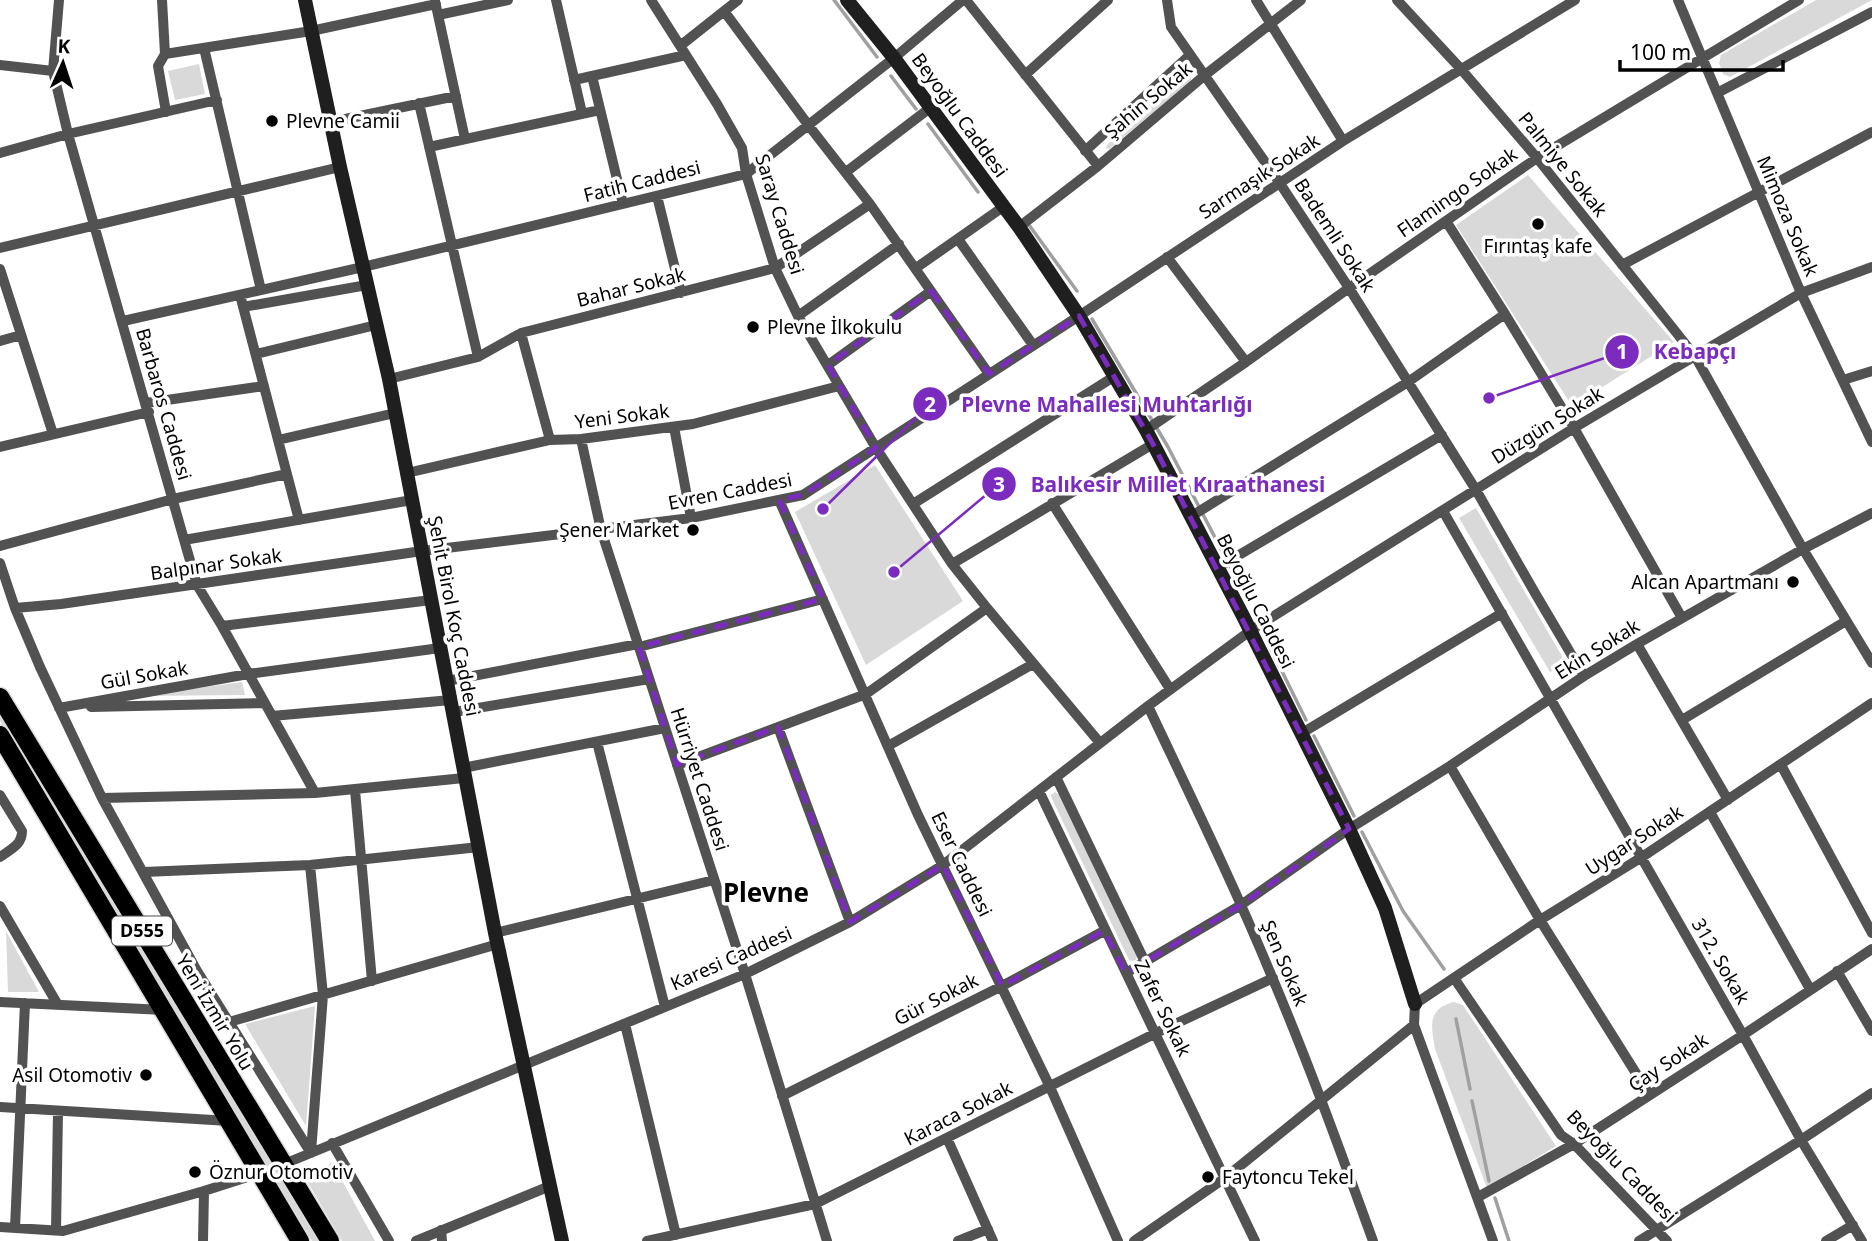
<svg xmlns="http://www.w3.org/2000/svg" width="1872" height="1241" font-family="'Noto Sans',sans-serif">
  <style>
    .green { fill: #d9d9d9 }
    .lines { fill: none; stroke-linecap: round; stroke-linejoin: round }
    .stream { stroke: #a0a0a0; stroke-width: 3.5 }
    .highway-casing { stroke: #dbdbdb; stroke-width: 21 }
    .street { stroke: #525252; stroke-width: 10 }
    .secondary { stroke: #1f1f1f; stroke-width: 14 }
    .highway { stroke: #000; stroke-width: 18 }
    .marked { fill: none; stroke: #7b2cbf; stroke-width: 5; stroke-dasharray: 14 9; stroke-linejoin: round }
    .poi-dot { fill: #000; stroke: #fff; stroke-width: 2.5 }
    .labels { text-anchor: middle; stroke-width: 7; stroke-linejoin: round; paint-order: stroke }
    .shield { fill: #fff; stroke: #4c4c4c; stroke-width: 2 }
    .shield-label { font-size: 18px; font-weight: bold; fill: #000 }
    .street-label { font-size: 19px; fill: #000; stroke: #fff }
    .poi-label { font-size: 19px; fill: #000; stroke: #fff; text-anchor: start }
    .district-label { font-size: 26px; font-weight: bold; fill: #000; stroke: #fff }
    .leader { fill: none; stroke: #7b2cbf; stroke-width: 2.5 }
    .callout-dot { fill: #7b2cbf; stroke: #fff; stroke-width: 2.5 }
    .mark-label { font-size: 21px; text-anchor: middle; font-weight: bold; fill: #fff }
    .callout-label { font-size: 21px; text-anchor: middle; font-weight: bold; fill: #7b2cbf; stroke: #fff; stroke-width: 7; stroke-linejoin: round; paint-order: stroke }
  </style>
  <rect width="100%" height="100%" fill="#fff"/>
  <path class="green" d="M 1816,0 L 1872,0 L 1730,77 L 1723,74 L 1719,63 L 1721,55 Z
    M 199,64 L 205,94 L 175,100 L 168,71 Z
    M 1187,71 C 1192,74 1192,77 1190,82 L 1109,149 L 1106,148 L 1107,145 L 1181,72 Z
    M 1528,175 L 1674,342 L 1572,406 L 1456,225 Z
    M 875,465 L 963,601 L 866,665 L 795,512 Z
    M 1476,508 L 1566,663 L 1550,672 L 1459,518 Z
    M 242,682 L 245,695 L 138,696 Z
    M 0,708 L 319,1241 L 312,1241 L 0,721 Z
    M 1055,792 L 1060,795 L 1137,955 L 1136,960 L 1131,961 L 1129,960 L 1052,799 L 1051,795 Z
    M 6,931 L 39,992 L 8,992 Z
    M 1454,1002 L 1463,1005 L 1556,1146 L 1487,1188 L 1435,1049 C 1431,1025 1427,1009 1454,1002 Z
    M 315,1006 L 306,1126 L 245,1024 Z
    M 332,1162 L 375,1241 L 342,1241 L 307,1181 Z"/>
  <g class="lines">
    <path class="stream" d="M 834,0 L 877,57
      M 891,76 L 916,109
      M 928,124 L 978,192
      M 1029,225 L 1077,291
      M 1092,319 L 1168,447 L 1249,603
      M 1268,643 L 1306,720
      M 1314,736 L 1354,816
      M 1362,832 L 1403,911 L 1444,969
      M 1456,1019 L 1470,1089
      M 1472,1101 L 1489,1181
      M 1495,1198 L 1509,1241"/>
    <g class="highway-casing">
      <path id="highway" d="M 0,697 L 330,1241
        M 0,735 L 300,1241"/>
    </g>
    <path class="street" d="M 59,0 L 53,71 L 68,134 L 197,585 L 222,626 L 315,793
      M 162,0 L 165,54
      M 556,0 L 582,113
      M 651,0 L 717,104 L 742,148 L 746,174 L 775,268 L 798,316 L 876,448 L 952,564 L 987,608 L 1100,743
      M 966,0 L 1098,166
      M 1167,0 L 1171,27 L 1279,182 L 1349,288 L 1476,490 L 1535,593 L 1584,676
      M 1256,0 L 1343,141
      M 1397,0 L 1461,69 L 1537,158 L 1695,356 L 1803,549 L 1872,663
      M 1678,0 L 1801,293 L 1872,442
      M 435,1 L 465,139
      M 724,11 L 809,126 L 870,204 L 989,374
      M 438,15 L 508,0
      M 680,46 L 738,0
      M 204,48 L 261,290
      M 0,65 L 53,71
      M 1025,75 L 1108,0
      M 592,76 L 623,204
      M 574,80 L 686,55
      M 1717,93 L 1872,12
      M 419,103 L 478,357
      M 166,112 L 158,66 L 165,54 L 311,31 L 436,4
      M 331,122 L 456,96
      M 429,147 L 600,110
      M 1085,151 L 1190,55
      M 0,153 L 68,134 L 217,100
      M 846,172 L 930,108
      M 657,196 L 681,293
      M 1446,221 L 1505,314
      M 1019,227 L 1098,166 L 1205,75 L 1301,0
      M 958,239 L 1033,345
      M 0,248 L 340,167
      M 1167,257 L 1246,362
      M 1622,265 L 1872,132
      M 916,268 L 1003,207
      M 0,269 L 53,434
      M 240,295 L 299,520
      M 243,307 L 367,285
      M 798,316 L 899,244
      M 123,321 L 363,267 L 746,174 L 894,58 L 963,0
      M 521,333 L 550,440
      M 0,341 L 21,335
      M 256,354 L 376,325
      M 828,365 L 931,291
      M 389,379 L 478,357 L 521,333 L 775,268 L 870,204
      M 1843,380 L 1872,371
      M 146,403 L 264,386
      M 674,427 L 691,518
      M 1146,430 L 1246,362 L 1349,288 L 1537,158 L 1799,0
      M 581,439 L 601,530 L 745,974 L 827,1241
      M 278,440 L 395,413
      M 0,447 L 149,412
      M 407,473 L 550,440 L 581,439 L 693,424 L 839,386
      M 779,500 L 918,815 L 1050,1087 L 1118,1241
      M 1052,503 L 1170,689
      M 913,504 L 1115,376
      M 1443,511 L 1743,1035 L 1801,1140 L 1862,1241
      M 1190,517 L 1408,382 L 1505,314 L 1574,428 L 1682,618
      M 184,540 L 412,500
      M 0,546 L 173,499 L 287,474
      M 0,563 L 15,608 L 40,667 L 102,798 L 197,971 L 311,1153
      M 952,564 L 1153,444
      M 1217,568 L 1442,435
      M 15,608 L 61,604 L 422,551 L 691,518 L 803,495 L 1079,316 L 1343,141 L 1575,0
      M 222,626 L 431,600
      M 1637,644 L 1728,800
      M 639,647 L 823,599
      M 447,681 L 638,644
      M 1148,706 C 1190,795 1234,885 1272,977 C 1309,1064 1341,1153 1373,1241
      M 91,707 L 265,703
      M 59,708 L 248,674 L 440,648
      M 454,712 L 649,679
      M 272,716 L 451,700
      M 1682,720 L 1846,621
      M 778,727 L 850,922
      M 1302,733 L 1502,613
      M 597,742 L 665,1007
      M 888,746 L 1033,664
      M 677,765 L 866,694 L 987,608
      M 1781,765 L 1872,933
      M 1450,766 L 1540,920 L 1649,1094
      M 463,768 L 665,728
      M 1056,777 L 1145,962
      M 355,790 L 372,981
      M 1039,791 C 1110,942 1183,1091 1255,1241
      M 0,795 L 22,831 C 22,845 11,849 0,857
      M 102,798 L 315,793 L 464,778
      M 1710,812 L 1810,989
      M 310,865 L 323,995 L 311,1152
      M 144,872 L 310,865 L 479,847
      M 0,906 L 58,1005
      M 495,933 L 714,880
      M 1837,971 L 1872,1031
      M 1126,973 L 1241,905 L 1349,829 L 1450,766 L 1584,676 L 1637,644 L 1803,549 L 1872,513
      M 1454,978 L 1561,1135 L 1574,1144 L 1667,1241
      M 0,1002 L 164,1010
      M 229,1022 L 498,944
      M 625,1024 L 676,1235
      M 782,1096 L 1002,986 L 1104,931
      M 0,1107 L 229,1121
      M 947,1138 L 993,1241
      M 332,1143 L 389,1241
      M 284,1164 L 745,974 L 850,922 L 943,865 L 1148,706 L 1250,631 L 1574,428 L 1801,293 L 1872,267
      M 1478,1197 L 1574,1144 L 1743,1035 L 1872,949
      M 0,1227 L 63,1231 L 204,1191 L 260,1173
      M 15,1228 L 25,1003
      M 56,1230 L 58,1111
      M 441,1230 L 442,1241
      M 203,1241 L 204,1191
      M 416,1241 L 550,1186
      M 647,1241 L 815,1204 L 1156,1033 L 1273,978
      M 958,1241 L 988,1229
      M 1134,1241 L 1225,1178 L 1414,1025
      M 1493,1241 L 1414,1025 L 1415,1004 L 1540,920 L 1642,857 L 1872,703
      M 1639,1241 L 1801,1140 L 1872,1093
      M 1826,1241 L 1853,1225"/>
    <path class="secondary" d="M 305,0 L 340,167 L 389,379 L 495,933 L 562,1241
      M 847,0 L 894,58 L 1019,227 L 1079,316 L 1146,430 L 1243,616 L 1349,829 L 1385,908 L 1415,1004"/>
    <use href="#highway" class="highway"/>
  </g>
  <path class="marked" d="M 931,291 L 989,374 L 1079,316 L 1153,444 L 1349,829 L 1241,905 L 1126,973 L 1104,931 L 1002,986 L 943,865 L 850,922 L 778,727 L 677,765 L 639,647 L 823,599 L 779,500 L 803,495 L 876,448 L 828,365 Z"/>
  <g class="poi-dot">
    <circle cx="272" cy="121" r="7"/>
    <circle cx="1538" cy="224" r="7"/>
    <circle cx="753" cy="327" r="7"/>
    <circle cx="693" cy="530" r="7"/>
    <circle cx="1793" cy="582" r="7"/>
    <circle cx="146" cy="1075" r="7"/>
    <circle cx="195" cy="1172" r="7"/>
    <circle cx="1208" cy="1177" r="7"/>
  </g>
  <g class="labels">
    <rect class="shield" x="112" y="916.5" width="60" height="29" rx="5"/>
    <g class="shield-label">
      <text x="142" y="937">D555</text>
    </g>
    <g class="street-label">
      <text transform="translate(1148 100) rotate(-40)" y="7">Şahin Sokak</text>
      <text transform="translate(960 115) rotate(54)" y="7">Beyoğlu Caddesi</text>
      <text transform="translate(1563 164) rotate(51)" y="7">Palmiye Sokak</text>
      <text transform="translate(1259 176) rotate(-33)" y="7">Sarmaşık Sokak</text>
      <text transform="translate(642 181) rotate(-14)" y="7">Fatih Caddesi</text>
      <text transform="translate(1457 192) rotate(-35)" y="7">Flamingo Sokak</text>
      <text transform="translate(780 214) rotate(73)" y="7">Saray Caddesi</text>
      <text transform="translate(1788 216) rotate(67)" y="7">Mimoza Sokak</text>
      <text transform="translate(1335 235) rotate(57)" y="7">Bademli Sokak</text>
      <text transform="translate(631 287) rotate(-14)" y="7">Bahar Sokak</text>
      <text transform="translate(164 404) rotate(74)" y="7">Barbaros Caddesi</text>
      <text transform="translate(622 416) rotate(-7)" y="7">Yeni Sokak</text>
      <text transform="translate(1547 425) rotate(-32)" y="7">Düzgün Sokak</text>
      <text transform="translate(730 491) rotate(-11)" y="7">Evren Caddesi</text>
      <text transform="translate(216 564) rotate(-8)" y="7">Balpınar Sokak</text>
      <text transform="translate(1256 601) rotate(63)" y="7">Beyoğlu Caddesi</text>
      <text transform="translate(454 616) rotate(79)" y="7">Şehit Birol Koç Caddesi</text>
      <text transform="translate(1597 649) rotate(-32)" y="7">Ekin Sokak</text>
      <text transform="translate(144 675) rotate(-10)" y="7">Gül Sokak</text>
      <text transform="translate(700 779) rotate(72)" y="7">Hürriyet Caddesi</text>
      <text transform="translate(1634 840) rotate(-33)" y="7">Uygar Sokak</text>
      <text transform="translate(962 864) rotate(64)" y="7">Eser Caddesi</text>
      <text transform="translate(731 958) rotate(-24)" y="7">Karesi Caddesi</text>
      <text transform="translate(1721 961) rotate(60)" y="7">312. Sokak</text>
      <text transform="translate(1285 963) rotate(67)" y="7">Şen Sokak</text>
      <text transform="translate(936 999) rotate(-27)" y="7">Gür Sokak</text>
      <text transform="translate(1163 1008) rotate(64)" y="7">Zafer Sokak</text>
      <text transform="translate(215 1012) rotate(59)" y="7">Yeni İzmir Yolu</text>
      <text transform="translate(1668 1062) rotate(-33)" y="7">Çay Sokak</text>
      <text transform="translate(958 1113) rotate(-27)" y="7">Karaca Sokak</text>
      <text transform="translate(1622 1166) rotate(46)" y="7">Beyoğlu Caddesi</text>
    </g>
    <g class="poi-label">
      <text x="286" y="128">Plevne Camii</text>
      <text x="1538" y="253" text-anchor="middle">Fırıntaş kafe</text>
      <text x="767" y="334">Plevne İlkokulu</text>
      <text x="679" y="537" text-anchor="end">Şener Market</text>
      <text x="1779" y="589" text-anchor="end">Alcan Apartmanı</text>
      <text x="132" y="1082" text-anchor="end">Asil Otomotiv</text>
      <text x="209" y="1179">Öznur Otomotiv</text>
      <text x="1222" y="1184">Faytoncu Tekel</text>
    </g>
    <g class="district-label">
      <text x="766" y="902">Plevne</text>
    </g>
  </g>
  <path class="leader" d="M1489 398L1622 352M823 509L930 404M894 572L999 484"/>
  <g class="callout-dot">
    <circle cx="1489" cy="398" r="7"/>
    <circle cx="823" cy="509" r="7"/>
    <circle cx="894" cy="572" r="7"/>
    <circle cx="1622" cy="352" r="18"/>
    <circle cx="930" cy="404" r="18"/>
    <circle cx="999" cy="484" r="18"/>
  </g>
  <g class="mark-label">
    <text x="1622" y="359">1</text>
    <text x="930" y="412">2</text>
    <text x="999" y="492">3</text>
  </g>
  <g class="callout-label">
    <text x="1695" y="359">Kebapçı</text>
    <text x="1107" y="412">Plevne Mahallesi Muhtarlığı</text>
    <text x="1178" y="492">Balıkesir Millet Kıraathanesi</text>
  </g>
  <g transform="translate(63 63) rotate(3)" stroke="#ffffff" stroke-width="5" paint-order="stroke">
  <path d="M0-5L12 26L0 18L-12 26Z" fill="#000000"/>
  <text y="-10" font-size="19" font-weight="bold" text-anchor="middle" fill="#000000">K</text>
  </g>
  <path d="M1620 60v10h163v-10" fill="none" stroke="#000000" stroke-width="3.5"/>
  <text x="1630" y="60" font-size="21" fill="#000000" stroke="#ffffff" stroke-width="5" paint-order="stroke">100 m</text>
</svg>
